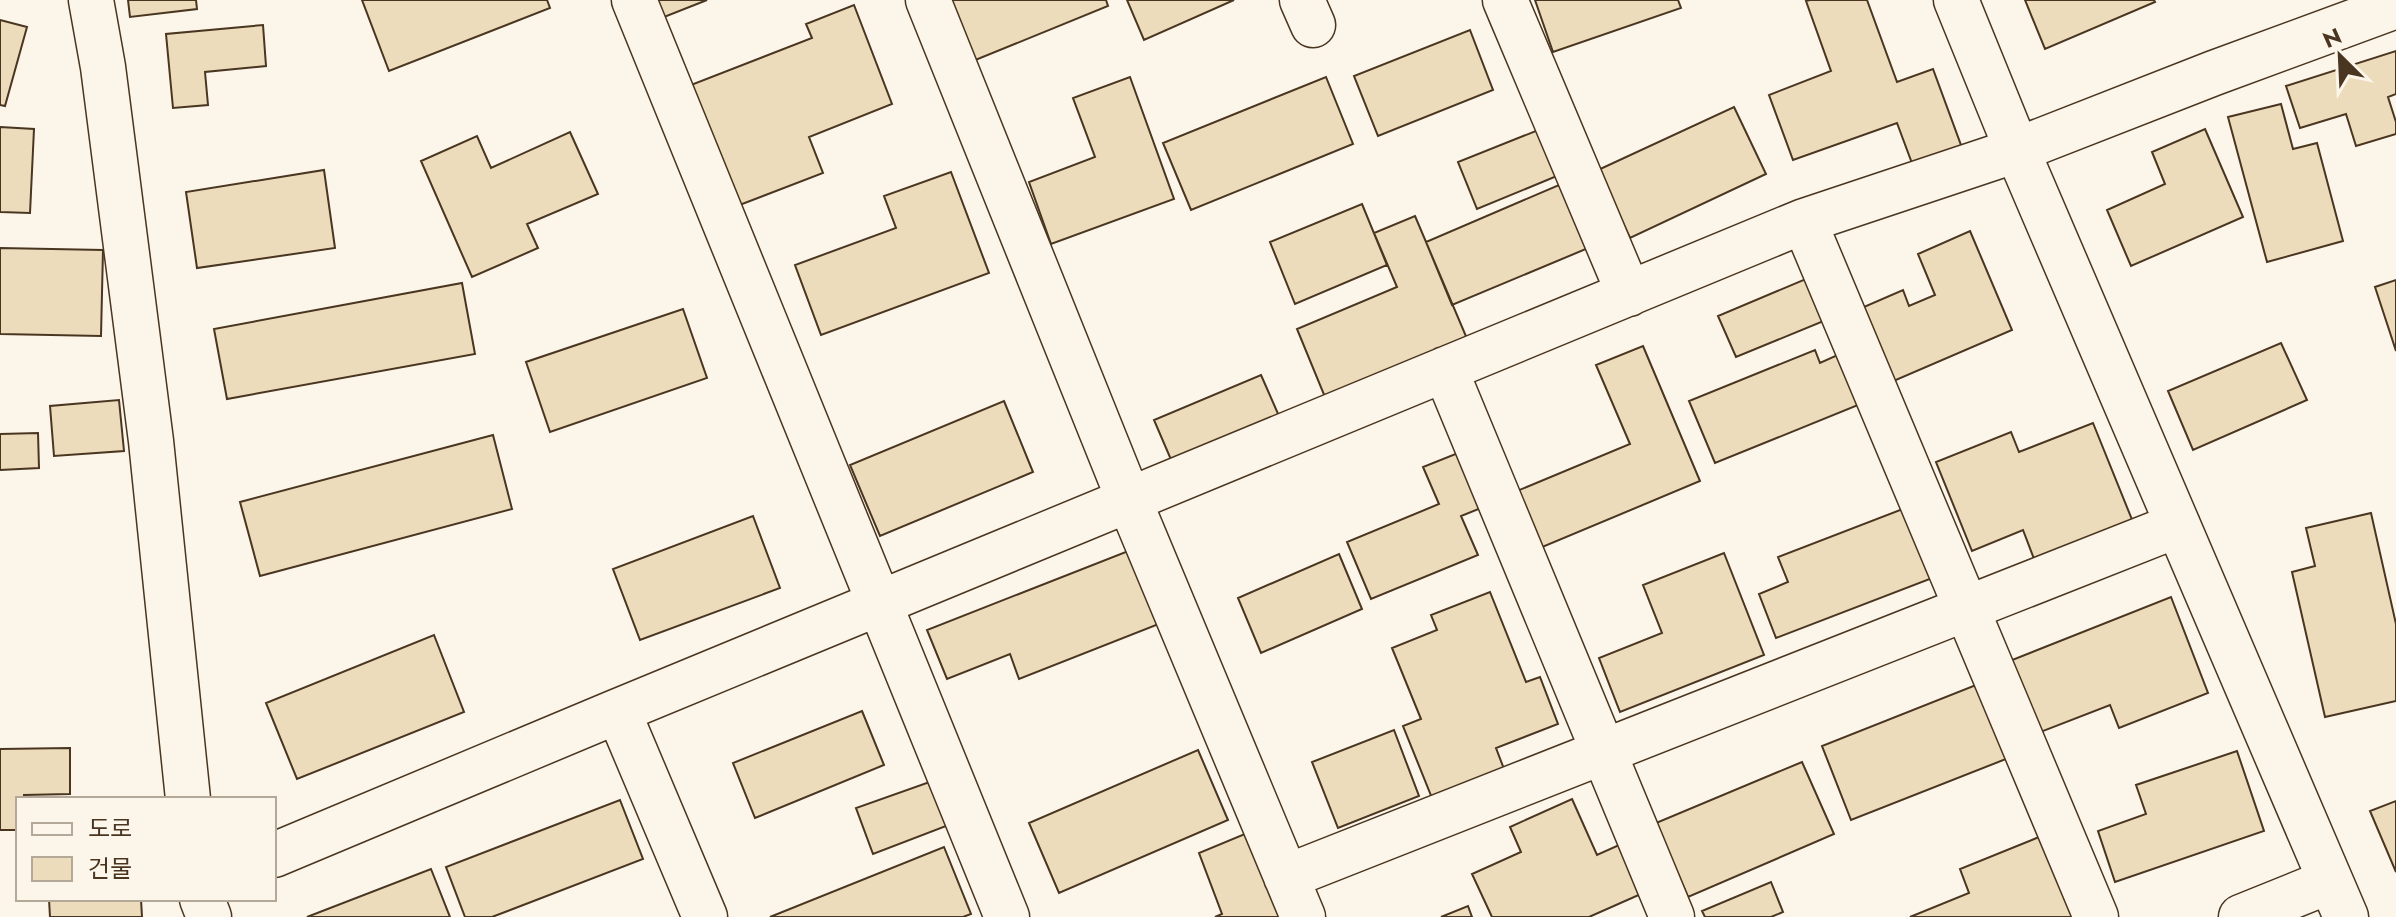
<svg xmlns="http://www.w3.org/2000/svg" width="2396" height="917" font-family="Jost,'Noto Sans KR',sans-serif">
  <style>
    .building { fill: #ecdcbc; stroke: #4a3520; stroke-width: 2 }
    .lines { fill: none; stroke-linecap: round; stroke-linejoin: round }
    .minor-casing { stroke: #4a3520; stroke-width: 47 }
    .minor { stroke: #fbf6e9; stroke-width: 44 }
  </style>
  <rect width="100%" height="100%" fill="#fbf6e9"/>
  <path class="building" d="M 128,0 L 196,0 L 197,9 L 130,17 Z
    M 362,0 L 547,0 L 550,8 L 389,71 Z
    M 645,0 L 707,0 L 654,21 Z
    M 947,0 L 1106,0 L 1108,6 L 973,61 Z
    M 1127,0 L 1234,0 L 1144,40 Z
    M 1535,0 L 1678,0 L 1681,8 L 1553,52 Z
    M 1810,0 L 1867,0 L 1897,82 L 1933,69 L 1965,156 L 1916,174 L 1897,123 L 1793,160 L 1769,95 L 1831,71 L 1806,1 Z
    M 2025,0 L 2154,0 L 2155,2 L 2045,49 Z
    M 854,5 L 892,104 L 809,137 L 823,173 L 724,211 L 678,90 L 812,38 L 806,24 Z
    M 0,20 L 27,27 L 5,106 L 0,105 Z
    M 263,25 L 266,66 L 205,72 L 208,105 L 173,108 L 166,34 Z
    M 1470,30 L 1493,90 L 1378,136 L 1354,76 Z
    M 2396,51 L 2396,94 L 2388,97 L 2396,122 L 2396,134 L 2356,146 L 2346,114 L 2300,128 L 2286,86 Z
    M 1130,77 L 1174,199 L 1051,244 L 1029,182 L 1095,157 L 1073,98 Z
    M 1326,77 L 1353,144 L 1191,210 L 1163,143 Z
    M 2281,104 L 2293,149 L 2317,143 L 2343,241 L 2267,262 L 2228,117 Z
    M 1734,107 L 1766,174 L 1630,238 L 1598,170 Z
    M 1551,125 L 1569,171 L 1477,209 L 1458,162 Z
    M 0,127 L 34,129 L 30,213 L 0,212 Z
    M 2205,129 L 2243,217 L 2131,266 L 2107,210 L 2165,184 L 2152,152 Z
    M 570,132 L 598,194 L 527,224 L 538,248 L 472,277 L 421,161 L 477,136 L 491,168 Z
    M 324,170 L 335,248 L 197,268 L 186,192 Z
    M 951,172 L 989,273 L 821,335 L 795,265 L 896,228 L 884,196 Z
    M 1566,182 L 1593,246 L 1452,305 L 1426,242 Z
    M 1362,204 L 1387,265 L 1295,304 L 1270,242 Z
    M 1415,216 L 1468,341 L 1327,402 L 1297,329 L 1397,287 L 1374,233 Z
    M 1970,231 L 2012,330 L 1882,386 L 1850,313 L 1903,290 L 1909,306 L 1935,295 L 1918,254 Z
    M 0,248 L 103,250 L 101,336 L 0,334 Z
    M 1813,276 L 1831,318 L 1736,357 L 1718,316 Z
    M 2396,280 L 2396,351 L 2375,287 Z
    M 462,283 L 475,354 L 227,399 L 214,329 Z
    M 683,309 L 707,378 L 550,432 L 526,362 Z
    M 2281,343 L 2307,400 L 2193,450 L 2168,391 Z
    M 1643,346 L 1700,481 L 1528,553 L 1505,496 L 1630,444 L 1596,365 Z
    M 1815,350 L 1820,363 L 1842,353 L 1863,403 L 1715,463 L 1689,401 Z
    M 1261,375 L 1279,416 L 1172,462 L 1154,420 Z
    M 119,400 L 124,451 L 54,456 L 50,406 Z
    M 1004,401 L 1033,472 L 880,536 L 850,465 Z
    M 2093,423 L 2137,532 L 2039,572 L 2023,530 L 1972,551 L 1936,462 L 2011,432 L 2019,452 Z
    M 38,433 L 39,468 L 0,470 L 0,434 Z
    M 493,435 L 512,509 L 260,576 L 240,502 Z
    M 1468,449 L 1491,504 L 1461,516 L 1478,555 L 1371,599 L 1347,542 L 1439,504 L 1423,467 Z
    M 1908,507 L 1935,577 L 1776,638 L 1759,594 L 1788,582 L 1778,557 Z
    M 2371,513 L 2396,624 L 2396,701 L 2325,717 L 2292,572 L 2315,566 L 2306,528 Z
    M 753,516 L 780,588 L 640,640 L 613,569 Z
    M 1141,546 L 1169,620 L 1019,679 L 1010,654 L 947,679 L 927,630 Z
    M 1724,553 L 1764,655 L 1620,712 L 1599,658 L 1662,633 L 1643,585 Z
    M 1339,554 L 1362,609 L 1261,653 L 1238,598 Z
    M 1490,592 L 1526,682 L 1540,677 L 1558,724 L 1496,748 L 1504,769 L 1432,798 L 1403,726 L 1421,719 L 1392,648 L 1437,630 L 1431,615 Z
    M 2171,597 L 2208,693 L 2119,728 L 2110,705 L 2030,736 L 2002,664 Z
    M 434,635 L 464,712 L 297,779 L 266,703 Z
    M 1981,683 L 2011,757 L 1851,820 L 1822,746 Z
    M 862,711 L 884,765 L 755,818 L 733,763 Z
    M 1394,730 L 1419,796 L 1338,828 L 1312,762 Z
    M 70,748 L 70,794 L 24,795 L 24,799 L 18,799 L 18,830 L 0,830 L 0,749 Z
    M 1198,750 L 1228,820 L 1059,893 L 1029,823 Z
    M 2237,751 L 2264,831 L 2115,882 L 2098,831 L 2146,814 L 2136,785 Z
    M 1802,762 L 1834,834 L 1688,897 L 1656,823 Z
    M 938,779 L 954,823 L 873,854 L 856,808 Z
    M 1572,799 L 1597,855 L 1619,845 L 1641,894 L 1589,917 L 1492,917 L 1472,874 L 1521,852 L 1510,827 Z
    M 620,800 L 643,859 L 492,917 L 465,917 L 446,867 Z
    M 2396,801 L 2396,872 L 2370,811 Z
    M 1252,831 L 1285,917 L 1215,917 L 1222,914 L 1199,853 Z
    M 2049,833 L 2083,917 L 1910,917 L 1969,893 L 1960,869 Z
    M 944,847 L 971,914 L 963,917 L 770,917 Z
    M 431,869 L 450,917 L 307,917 Z
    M 1771,882 L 1783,912 L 1771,917 L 1705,917 L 1702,911 Z
    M 49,899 L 141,899 L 142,917 L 50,917 Z
    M 1468,906 L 1472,917 L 1441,917 Z"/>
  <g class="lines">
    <g class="minor-casing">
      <path id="minor" d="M 91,0 L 103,67 L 151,441 L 188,799
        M 634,0 L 1007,917
        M 928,0 L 1129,500 L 1303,917
        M 1302,0 L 1313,25
        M 1505,0 L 1629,294
        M 1956,0 L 2017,150 L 2346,917
        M 1804,221 L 2096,917
        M 1445,369 L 1672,917
        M 274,855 L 618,711
        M 1286,877 L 2178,525
        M 202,899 L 209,917
        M 705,917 L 618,711 L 1804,221 L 2017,150 L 2214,73 L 2396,6
        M 2241,917 L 2330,881"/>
    </g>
    <use href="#minor" class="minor"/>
  </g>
  <rect x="16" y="797" width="260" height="104" fill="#fbf6e9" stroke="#b4a999" stroke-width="2"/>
  <rect x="32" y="823" width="40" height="12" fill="#fbf6e9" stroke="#b4a999" stroke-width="2"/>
  <text x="88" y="837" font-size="24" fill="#4a3520">도로</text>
  <rect x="32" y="857" width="40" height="24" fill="#ecdcbc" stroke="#b4a999" stroke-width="2"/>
  <text x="88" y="877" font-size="24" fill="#4a3520">건물</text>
  <g transform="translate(2340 56) rotate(336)" stroke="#fbf6e9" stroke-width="6" paint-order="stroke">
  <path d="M0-6L14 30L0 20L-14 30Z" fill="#4a3520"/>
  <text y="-12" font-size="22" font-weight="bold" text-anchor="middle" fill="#4a3520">N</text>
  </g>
</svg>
